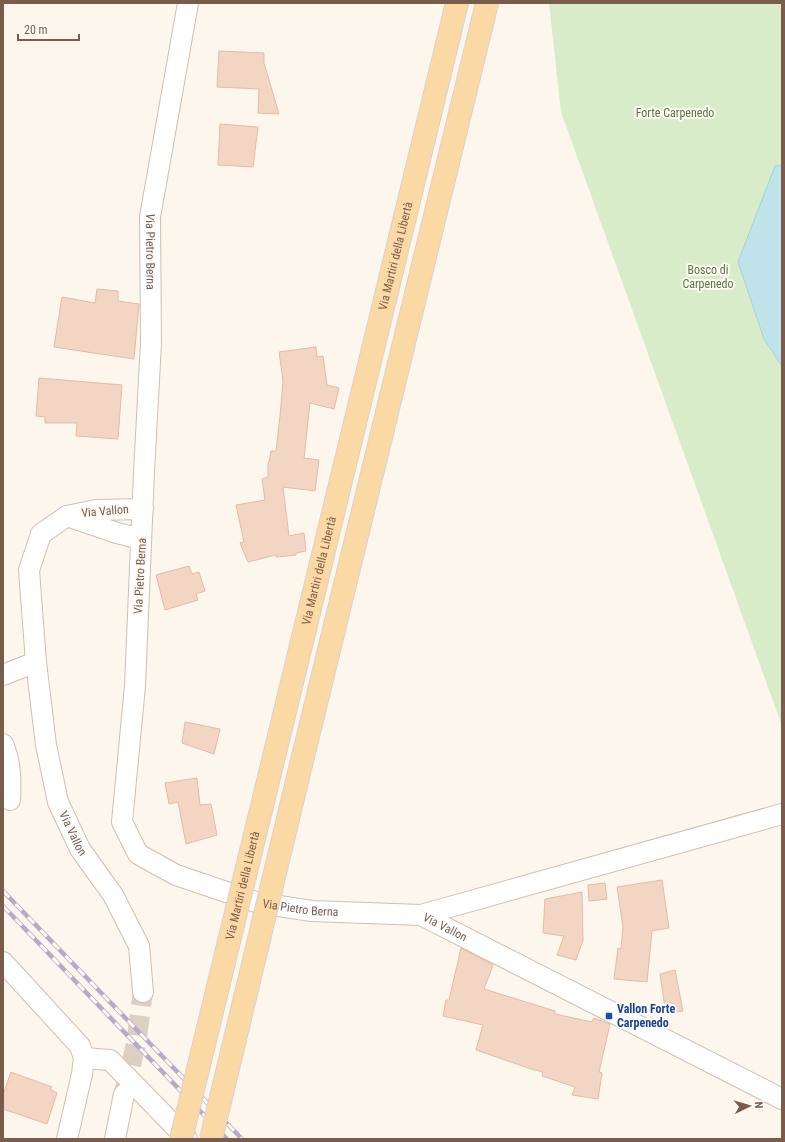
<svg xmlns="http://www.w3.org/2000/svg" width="785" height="1142" font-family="'Roboto Condensed',sans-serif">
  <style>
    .green { fill: #d8ecc9 }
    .water { fill: #bfe3e8; stroke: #a5d3da }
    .building { fill: #f3d5c3; stroke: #e6bba3 }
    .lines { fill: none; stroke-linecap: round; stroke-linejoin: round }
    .minor-tunnel { stroke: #dcd0c4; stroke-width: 20; stroke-dasharray: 20 10; stroke-linecap: butt }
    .minor-casing { stroke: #d1beb0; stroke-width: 22 }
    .major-casing { stroke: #dad1cd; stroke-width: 24 }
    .minor { stroke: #fff; stroke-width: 20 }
    .major { stroke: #fbd9a5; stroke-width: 22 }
    .rail-casing { stroke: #b9a8c9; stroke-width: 4.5 }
    .rail { stroke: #fffaf3; stroke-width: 3; stroke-dasharray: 9; stroke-linecap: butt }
    .major-bridge-casing { stroke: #dad1cd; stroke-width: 24; stroke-linecap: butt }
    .major-bridge { stroke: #fbd9a5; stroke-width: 22 }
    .transit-dot { fill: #1a4fb4; stroke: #fffaf3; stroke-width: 1.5 }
    .labels { text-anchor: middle; stroke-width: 4; stroke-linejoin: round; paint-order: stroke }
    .park-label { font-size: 12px; fill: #537a41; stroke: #fffaf3 }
    .street-label { font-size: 12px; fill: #7a5c4d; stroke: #fffaf3 }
    .transit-label { font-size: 12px; font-weight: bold; fill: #164399; stroke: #fffaf3; text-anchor: start }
  </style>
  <rect width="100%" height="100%" fill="#fdf6ec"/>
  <path class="green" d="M 549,3 L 782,3 L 782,726 L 561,112 Z"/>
  <path class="water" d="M 782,165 L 782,366 L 764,339 L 738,262 L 775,166 Z"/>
  <path class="building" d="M 219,51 L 264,53 L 264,63 L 279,114 L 258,113 L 259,89 L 217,87 Z
    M 220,124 L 258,127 L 253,167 L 218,165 Z
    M 97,289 L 118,291 L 118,301 L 139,304 L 134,359 L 54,347 L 62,297 L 95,303 Z
    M 316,347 L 317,357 L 323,356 L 327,385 L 339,388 L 334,409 L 310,403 L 304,458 L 319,460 L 315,491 L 283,487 L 289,536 L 304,533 L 306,551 L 296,553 L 296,555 L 276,557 L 276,555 L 248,562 L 240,543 L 244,542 L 236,505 L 265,500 L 262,479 L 268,477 L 268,463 L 269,462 L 271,451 L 276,451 L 280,416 L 283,381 L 279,352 Z
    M 39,378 L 122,385 L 118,439 L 76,436 L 77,423 L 45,423 L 45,417 L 36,416 Z
    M 189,566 L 192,574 L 199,572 L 205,591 L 196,594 L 198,600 L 165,610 L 156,575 Z
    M 185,722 L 220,729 L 214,754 L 182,743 Z
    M 197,778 L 200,805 L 211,804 L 217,835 L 186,844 L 178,802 L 169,804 L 165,783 Z
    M 662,880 L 669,928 L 652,931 L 647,982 L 614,979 L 618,948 L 621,949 L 623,927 L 617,887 Z
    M 605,883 L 607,899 L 589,901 L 588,885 Z
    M 582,892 L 583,940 L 576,960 L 557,955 L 564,936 L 543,933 L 545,899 Z
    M 461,948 L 493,965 L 484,989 L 555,1011 L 555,1014 L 592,1022 L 594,1018 L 610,1024 L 599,1072 L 602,1073 L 598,1099 L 572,1095 L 575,1087 L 542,1076 L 543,1072 L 531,1069 L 476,1050 L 483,1025 L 443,1016 L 446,1000 L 449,1000 Z
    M 675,970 L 683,1011 L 666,1014 L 660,974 Z
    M 11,1072 L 52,1087 L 50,1089 L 57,1093 L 47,1124 L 3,1109 L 3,1095 Z"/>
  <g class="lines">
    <path class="minor-tunnel" d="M 124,1094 L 136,1044 L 143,992"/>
    <g class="minor-casing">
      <g id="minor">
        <path id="s1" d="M 188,3 L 150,217 L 151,343 L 144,472 L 135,686 L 122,822 L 138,854 L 176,875 L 259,903 L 312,911 L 421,915 L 782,814"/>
        <path id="s2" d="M 143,509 L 96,510 L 67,516 L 41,534 L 29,570 L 36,662 L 46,745 L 58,802 L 80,849 L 113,895 L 139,946 L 143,992"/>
        <path d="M 67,516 L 117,533 L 141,539"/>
        <path d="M 3,675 L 36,662"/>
        <path d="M 3,744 C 11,762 11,781 10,800"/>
        <path id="s3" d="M 421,915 L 782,1099"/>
        <path d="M 3,962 L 80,1046 L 84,1058 L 82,1074 L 67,1139"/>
        <path d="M 84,1058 L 110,1060 L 160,1111 L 187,1139"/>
        <path d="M 115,1139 L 124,1094"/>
      </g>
    </g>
    <g class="major-casing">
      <g id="major">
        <path id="s4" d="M 270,773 L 457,3"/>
        <path d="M 299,773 L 487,3"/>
      </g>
    </g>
    <use href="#minor" class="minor"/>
    <use href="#major" class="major"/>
    <g class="rail-casing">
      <path id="rail" d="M 3,891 L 242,1139
        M 3,906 L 227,1139"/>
    </g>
    <use href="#rail" class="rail"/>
    <g class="major-bridge-casing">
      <g id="major-bridge">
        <path id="s5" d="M 181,1139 L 270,773"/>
        <path d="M 211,1139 L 299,773"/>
      </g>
    </g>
    <use href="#major-bridge" class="major-bridge"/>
  </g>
  <rect class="transit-dot" x="605" y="1012" width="8" height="8" rx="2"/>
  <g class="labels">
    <g class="park-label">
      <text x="675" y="117">Forte Carpenedo</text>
      <text x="708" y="274">Bosco di<tspan x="708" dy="14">Carpenedo</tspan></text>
    </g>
    <g class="street-label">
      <text dy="4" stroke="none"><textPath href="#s1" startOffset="252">Via Pietro Berna</textPath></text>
      <text dy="4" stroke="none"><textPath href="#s4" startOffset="532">Via Martiri della Libertà</textPath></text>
      <text transform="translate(105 511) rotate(-5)" y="4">Via Vallon</text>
      <text dy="4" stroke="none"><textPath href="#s4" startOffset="208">Via Martiri della Libertà</textPath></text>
      <text transform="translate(140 576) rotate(-87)" y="4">Via Pietro Berna</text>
      <text dy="4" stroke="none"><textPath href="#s2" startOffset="415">Via Vallon</textPath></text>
      <text dy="4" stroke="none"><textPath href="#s5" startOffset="261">Via Martiri della Libertà</textPath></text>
      <text dy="4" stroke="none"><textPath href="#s1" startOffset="1032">Via Pietro Berna</textPath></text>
      <text dy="4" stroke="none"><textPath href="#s3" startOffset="27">Via Vallon</textPath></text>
    </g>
    <g class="transit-label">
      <text x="617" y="1013">Vallon Forte<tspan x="617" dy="14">Carpenedo</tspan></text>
    </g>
  </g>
  <rect width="785" height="1142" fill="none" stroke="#7a5c4d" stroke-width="8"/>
  <g transform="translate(749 1106) rotate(85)" stroke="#fffaf3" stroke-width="3" paint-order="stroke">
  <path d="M0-3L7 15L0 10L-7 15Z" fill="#7a5c4d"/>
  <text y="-6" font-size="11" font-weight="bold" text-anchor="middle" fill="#7a5c4d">N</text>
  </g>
  <path d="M18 34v6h61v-6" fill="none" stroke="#7a5c4d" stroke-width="2"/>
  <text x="24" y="34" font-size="12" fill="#7a5c4d" stroke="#fffaf3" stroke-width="3" paint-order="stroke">20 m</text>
</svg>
